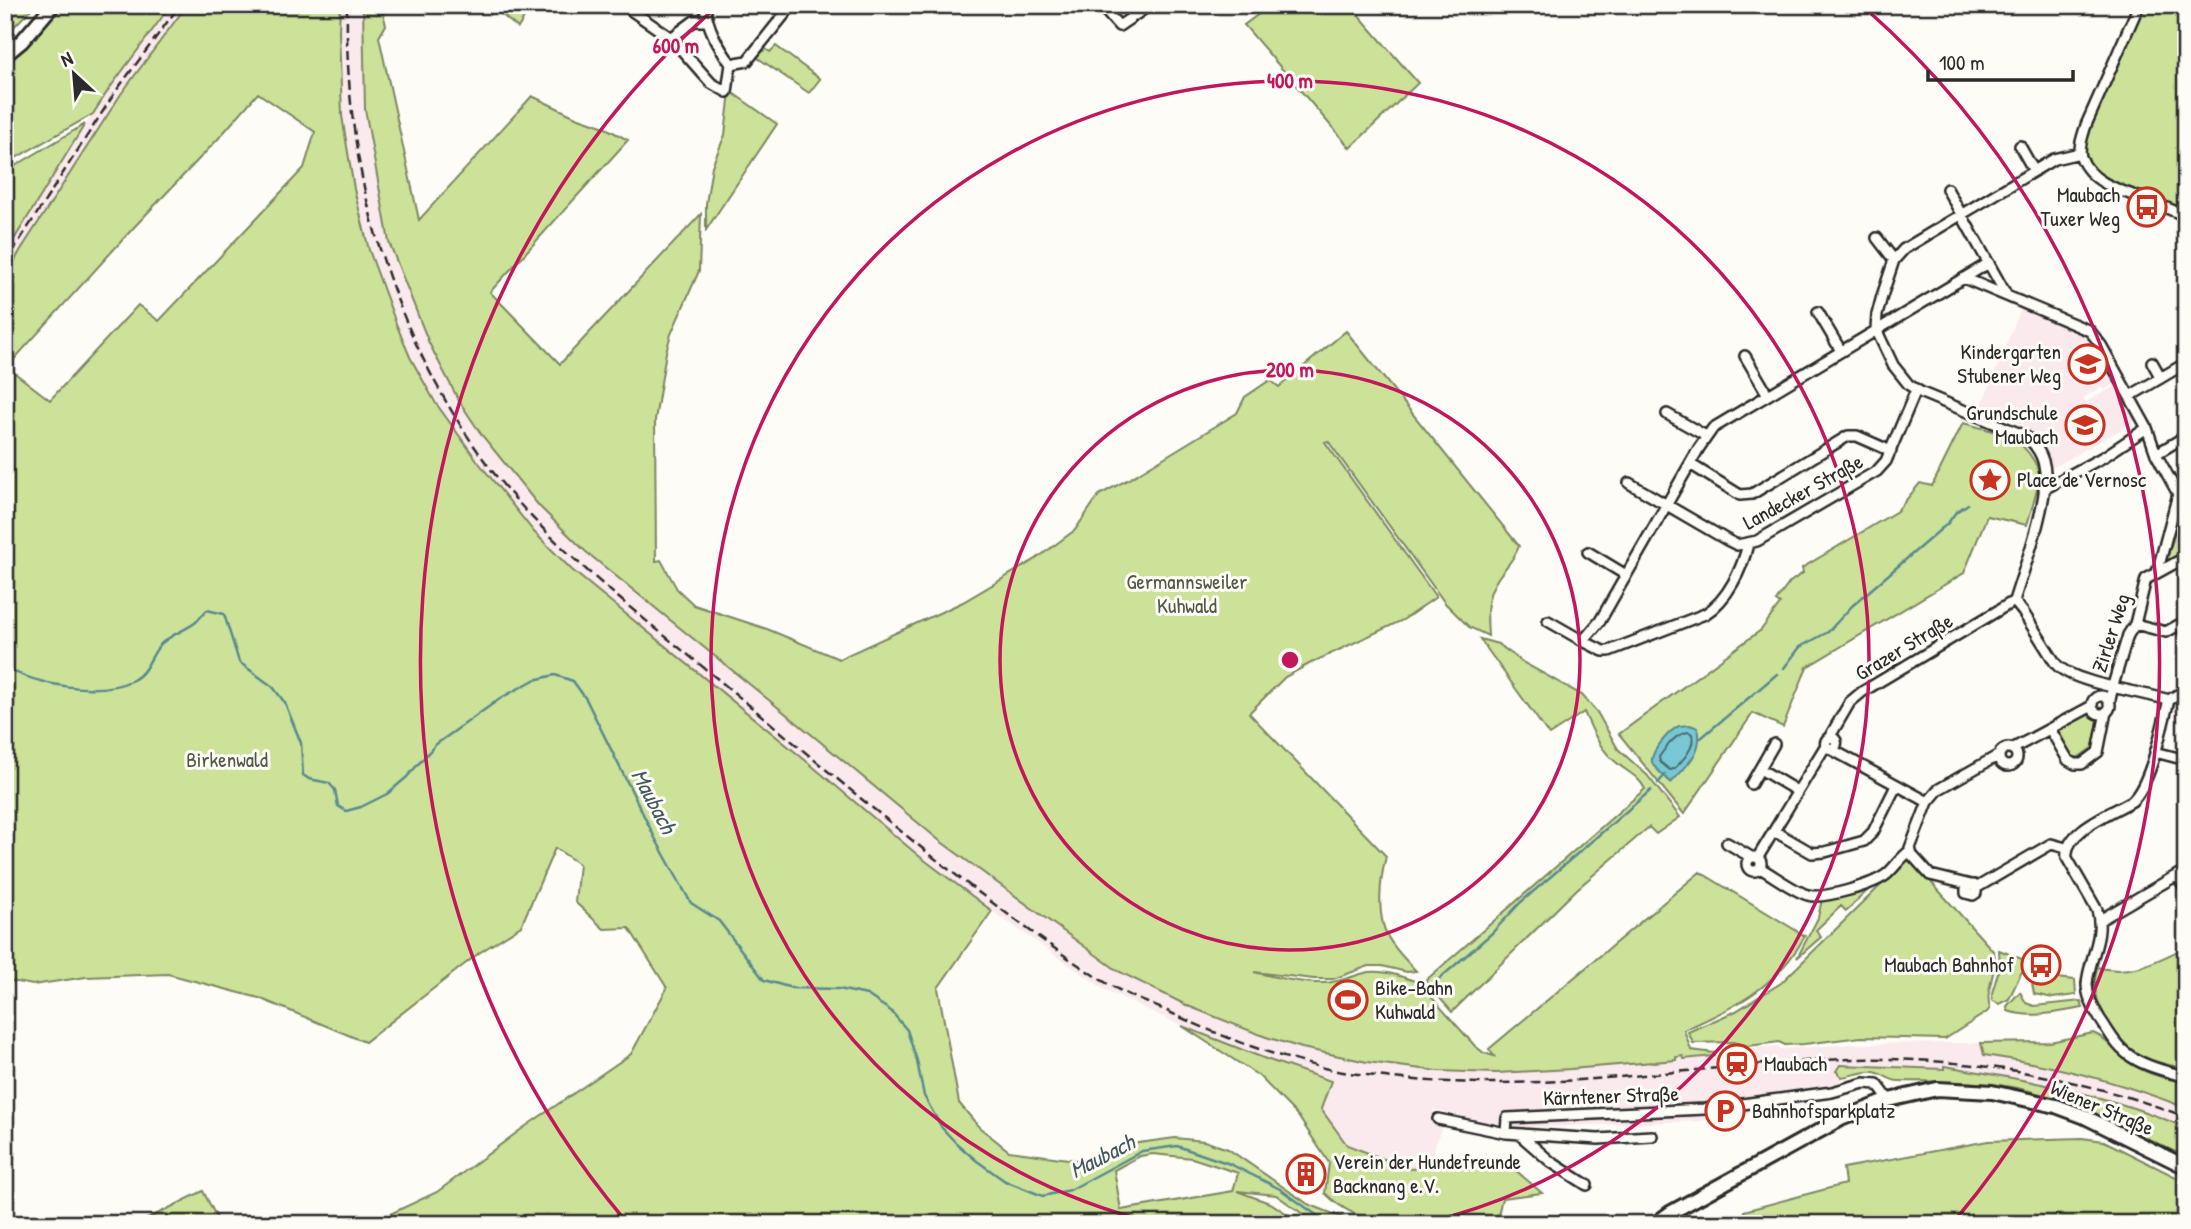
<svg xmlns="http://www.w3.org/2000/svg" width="2191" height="1229" font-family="'Patrick Hand',sans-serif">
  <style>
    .built { fill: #fae9ed }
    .green { fill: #cce298; stroke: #7c8662; stroke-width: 2; fill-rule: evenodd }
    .water { fill: #78c7d4; stroke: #598990; stroke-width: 2 }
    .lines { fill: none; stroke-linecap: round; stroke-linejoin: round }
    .shore { stroke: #4a696f; stroke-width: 2 }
    .stream { stroke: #598990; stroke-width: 2.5 }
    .street-casing { stroke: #2b2b2b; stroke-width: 14 }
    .secondary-casing { stroke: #2b2b2b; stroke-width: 18 }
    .street { stroke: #fdfcf7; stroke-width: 9 }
    .secondary { stroke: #fdfcf7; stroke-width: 12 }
    .rail { stroke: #2b2b2b; stroke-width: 2.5; stroke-dasharray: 10 5; stroke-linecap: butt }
    .ring { fill: none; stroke: #c2185b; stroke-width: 3.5 }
    .labels { text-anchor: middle; stroke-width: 6; stroke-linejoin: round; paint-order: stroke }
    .poi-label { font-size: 21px; fill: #2b2b2b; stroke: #fdfcf7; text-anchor: start }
    .street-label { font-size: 21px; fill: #2b2b2b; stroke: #fdfcf7 }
    .park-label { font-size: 21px; fill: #535946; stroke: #fdfcf7 }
    .water-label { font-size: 23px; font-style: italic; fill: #425a5e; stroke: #fdfcf7 }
    .centre { fill: #c2185b; stroke: #fdfcf7; stroke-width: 3.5 }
    .ring-label { font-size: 21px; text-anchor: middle; font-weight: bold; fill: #c2185b; stroke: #fdfcf7; stroke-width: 6; stroke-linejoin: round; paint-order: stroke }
  </style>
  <rect width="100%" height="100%" fill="#fdfcf7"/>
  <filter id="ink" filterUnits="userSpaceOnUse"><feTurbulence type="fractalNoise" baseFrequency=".0143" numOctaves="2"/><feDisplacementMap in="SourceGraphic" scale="14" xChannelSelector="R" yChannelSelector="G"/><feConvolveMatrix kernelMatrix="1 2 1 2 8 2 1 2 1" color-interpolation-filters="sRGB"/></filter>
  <g filter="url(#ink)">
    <path class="built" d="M 171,5 L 187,5 L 121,94 L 20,251 L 5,279 L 5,255 L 10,246 L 109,89 Z
      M 340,5 L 363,5 L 365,109 L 481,434 L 511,473 L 539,506 L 585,551 L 817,739 L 940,841 L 1118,971 L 1188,1006 L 1234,1025 L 1302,1048 L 1367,1062 L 1438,1071 L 1497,1073 L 1571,1069 L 1675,1060 L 1676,1057 L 1683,1056 L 1684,1059 L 1742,1053 L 1742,1051 L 1752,1051 L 1752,1048 L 1779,1046 L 1780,1049 L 1854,1044 L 1981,1043 L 1985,1055 L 2029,1061 L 2081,1073 L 2145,1091 L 2186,1108 L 2186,1128 L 2112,1102 L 2027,1080 L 1945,1066 L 1944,1069 L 1866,1065 L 1837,1071 L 1842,1077 L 1832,1098 L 1745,1115 L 1697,1121 L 1516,1128 L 1504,1127 L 1432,1109 L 1442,1126 L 1428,1166 L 1410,1169 L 1347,1145 L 1321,1109 L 1330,1081 L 1266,1059 L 1182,1026 L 1104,989 L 992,911 L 919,856 L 805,760 L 572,570 L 534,532 L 479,463 L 435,402 L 410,357 L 369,250 L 354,189 L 342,116 L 339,31 Z
      M 2023,304 L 2090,335 L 2117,382 L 2104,390 L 2101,387 L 2083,398 L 2086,402 L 2118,385 L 2138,420 L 2052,468 L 2034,436 L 2025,426 L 1981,407 Z"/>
    <path class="green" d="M 5,5 L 35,5 L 5,36 Z
      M 59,5 L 171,5 L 109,89 L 93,114 L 5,164 L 5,61 L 41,31 Z
      M 187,5 L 340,5 L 339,31 L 342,116 L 354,189 L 369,250 L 397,326 L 410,357 L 435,402 L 479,463 L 534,532 L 572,570 L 805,760 L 919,856 L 992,911 L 938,988 L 959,1103 L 979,1127 L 1009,1151 L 1083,1161 L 1124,1145 L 1175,1138 L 1204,1141 L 1228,1149 L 1308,1204 L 1359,1224 L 1317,1224 L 1276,1195 L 1237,1191 L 1272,1204 L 1302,1224 L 369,1224 L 437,1192 L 523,1128 L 631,1054 L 667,988 L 629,928 L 604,929 L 575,902 L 579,864 L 555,848 L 521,926 L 479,953 L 365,1042 L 259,998 L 168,974 L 86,977 L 33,985 L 5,980 L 5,279 L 20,251 L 121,94 ZM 258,93 L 315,132 L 304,168 L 159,321 L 138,305 L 50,400 L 7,367 L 136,225 L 218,139 ZM 1153,1154 L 1192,1158 L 1238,1173 L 1233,1191 L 1121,1210 L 1114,1170 L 1140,1156 Z
      M 363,5 L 381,5 L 386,25 L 379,37 L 419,220 L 532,96 L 576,117 L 602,126 L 628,140 L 490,292 L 560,364 L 701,214 L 699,271 L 671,334 L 666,352 L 655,420 L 656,561 L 661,560 L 677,589 L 694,605 L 767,629 L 839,659 L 963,602 L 1036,559 L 1075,530 L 1099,495 L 1129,479 L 1237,413 L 1245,397 L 1270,380 L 1279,387 L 1346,331 L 1519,546 C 1513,563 1503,568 1495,583 C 1485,600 1487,617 1488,636 L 1469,627 L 1445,603 L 1328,441 L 1325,442 L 1436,597 L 1403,620 L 1311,663 L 1285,677 L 1249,713 L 1386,856 C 1380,880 1376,915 1388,937 C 1395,950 1406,960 1416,971 L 1407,972 L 1382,966 L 1369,966 L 1333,979 L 1314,979 L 1254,972 C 1274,977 1299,983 1320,983 C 1337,984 1353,975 1369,972 C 1386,970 1402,977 1418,982 L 1475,1046 L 1484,1053 L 1494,1056 L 1489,1049 L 1700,872 L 1805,936 C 1777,987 1736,1007 1684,1030 L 1691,1050 L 1714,1053 L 1715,1056 L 1684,1059 L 1683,1056 L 1676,1057 L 1676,1060 L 1571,1069 L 1497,1073 L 1438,1071 L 1367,1062 L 1302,1048 L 1266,1037 L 1188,1006 L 1118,971 L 940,841 L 817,739 L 585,551 L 539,506 L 481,434 L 459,401 L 429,343 L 389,242 L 365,109 Z
      M 490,5 L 532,5 L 518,28 Z
      M 1271,5 L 1350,5 L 1418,83 L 1350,148 L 1244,25 Z
      M 2143,5 L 2186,5 L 2186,212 L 2109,181 C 2085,165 2082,156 2088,129 Z
      M 776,46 L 820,79 L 809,93 L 755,56 L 763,47 L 770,52 Z
      M 730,91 L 777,124 L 706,230 L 706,204 L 712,166 L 725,135 Z
      M 85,124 L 10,246 L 5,255 L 5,172 Z
      M 1963,423 C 1991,431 2019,433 2034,461 C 2037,466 2039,470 2039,476 C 2038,492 2031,510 2027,525 L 1987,516 L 1964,573 L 1807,667 L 1783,727 L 1753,713 L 1684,814 L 1619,734 L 1761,630 L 1780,604 L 1776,601 L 1790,582 L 1803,573 L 1802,568 L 1897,511 L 1920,483 L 1932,486 Z
      M 2181,513 L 2186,516 L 2186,551 L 2166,562 Z
      M 1480,639 L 1498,644 L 1524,663 L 1582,695 L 1597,712 L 1618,749 L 1647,775 L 1680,817 L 1656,834 L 1649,827 L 1577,889 L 1452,1012 L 1425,981 L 1645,789 C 1639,776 1627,772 1617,763 C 1600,750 1592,730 1584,712 L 1549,735 Z
      M 2088,715 L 2098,721 L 2093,747 L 2079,757 L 2069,757 L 2057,732 L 2082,716 Z
      M 1908,859 L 1914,863 L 1994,952 C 1998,973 1984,989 1990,1008 L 1987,1012 L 1945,1039 L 1861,1037 L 1804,1044 L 1785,1045 L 1779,1042 L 1748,1046 L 1733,1042 L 1693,1043 L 1688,1032 L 1736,1011 L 1781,983 L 1889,877 L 1902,861 Z
      M 1867,887 L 1868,890 L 1846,911 L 1841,906 L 1816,930 L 1821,937 L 1797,958 L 1818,918 L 1822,899 Z
      M 2186,947 L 2186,1069 C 2169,1065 2149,1061 2134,1051 C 2119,1042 2099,1011 2096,993 C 2094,984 2095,976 2097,967 C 2130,977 2157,961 2186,947 Z
      M 1999,950 L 2032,963 L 2021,973 L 2009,999 L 1999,1004 L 1992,1000 L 1992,993 L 2000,966 Z
      M 2046,977 L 2075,980 L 2076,995 L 2053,998 L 2034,994 L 2032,983 L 2035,979 Z
      M 2020,992 L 2026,1003 L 2034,1006 L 2081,1001 L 2083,1008 C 2059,1012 2031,1019 2008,1011 L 2007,1006 Z
      M 1182,1026 L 1266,1059 L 1331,1081 L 1321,1109 L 1347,1145 L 1410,1169 L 1505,1161 L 1542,1193 L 1502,1198 L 1496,1224 L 1384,1224 C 1360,1217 1343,1211 1325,1193 L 1329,1163 L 1298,1116 L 1259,1076 Z
      M 2093,1033 C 2107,1038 2115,1053 2128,1062 C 2145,1074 2166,1078 2186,1084 L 2186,1108 C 2120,1082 2054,1065 1984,1055 L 1981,1043 L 2050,1042 Z
      M 1840,1065 L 1944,1069 L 1944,1066 C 2026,1080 2109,1094 2186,1128 L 2186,1157 C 2131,1131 2077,1101 2017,1088 C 1978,1080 1938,1082 1899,1081 C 1889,1081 1883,1073 1874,1072 C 1865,1070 1851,1076 1842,1077 L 1836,1071 Z
      M 2082,1138 L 2104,1141 L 2186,1182 L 2186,1224 L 1743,1224 L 1746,1222 L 1744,1211 L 1845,1184 L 1843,1168 L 1988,1141 Z
      M 203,1191 L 220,1224 L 137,1224 Z"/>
    <path class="water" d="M 1690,725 L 1698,728 C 1704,752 1686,766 1671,783 C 1666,776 1654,770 1652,762 C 1650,752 1670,730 1679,726 C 1680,726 1689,725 1690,725 Z"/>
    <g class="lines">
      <path class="shore" d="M 1689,732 L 1692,734 C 1696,747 1683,760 1674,769 L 1670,770 L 1660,762 L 1659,757 C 1666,747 1676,733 1689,732 Z"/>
      <path class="stream" d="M 5,667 C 37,685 98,697 133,680 C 147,673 150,657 159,646 C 168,635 185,631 196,622 C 200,618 203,614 207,610 L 224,614 L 239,662 L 273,687 L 285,703 L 301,743 L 303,775 L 309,779 L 329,783 L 335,790 L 338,806 L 346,811 L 361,807 L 387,794 L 407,777 L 435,745 L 501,698 L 534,680 L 555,675 L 573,681 L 586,699 L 655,838 L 691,903 L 719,921 L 764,980 L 792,988 L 839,989 L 867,995 L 891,1011 L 907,1030 L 917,1061 L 924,1096 L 942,1128 L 956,1143 L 977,1161 L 1005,1181 L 1043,1196 L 1070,1190 L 1142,1151 L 1177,1146 L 1230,1164 L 1280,1189 L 1329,1224
        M 1784,668 L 1800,647 L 1828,632 L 1852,606 L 1948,523 L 1956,512 L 1968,504
        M 1701,738 L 1777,674
        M 1658,783 L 1665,775
        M 1431,986 L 1492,933 L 1520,903 L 1651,790"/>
      <g class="street-casing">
        <path id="street" d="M 629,5 L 632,11 L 671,38 L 694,21 L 707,21
          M 1100,5 L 1119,26 L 1150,5
          M 2139,5 L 2086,125 C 2083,135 2078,147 2081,157 C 2091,185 2126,192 2150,201 C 2162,206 2174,211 2186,216
          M 671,38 L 711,83 L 727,92 L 731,64 C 718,46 707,28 705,5
          M 731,64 L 747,61 L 792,5
          M 2020,146 L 2034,171
          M 2080,153 L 2054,159 L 1904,249 L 1894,260 L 1882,296 L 1877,315 L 1876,329 L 1893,365 L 1909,385 L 1922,393 L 2023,435 C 2036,443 2044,457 2045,472 C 2048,504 2024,568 2014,601 L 2023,612 L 2056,664 C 2072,683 2142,692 2169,700
          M 1947,189 L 2007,296
          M 1877,238 L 1894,260
          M 1964,278 L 1989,263
          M 1818,312 L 1841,351
          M 1745,356 L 1768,395
          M 2152,362 L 2161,378
          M 2130,396 L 2186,363
          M 1667,414 L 1706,436
          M 2186,436 L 2156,454 L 2178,494 L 2186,504
          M 1690,464 L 1740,495 L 1752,494 L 1848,436 L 1857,436 L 1891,451
          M 1629,483 L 1727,540 L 1737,545 L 1757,541 L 1877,471 L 1886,461 L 1916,390
          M 2044,489 L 2105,456 L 2147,428
          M 1748,544 C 1742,569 1728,600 1705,614 L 1609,651 L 1603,651 L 1583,641 L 1600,621 L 1699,448 L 1713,428 L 1964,278 L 2090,331 L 2101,345 L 2147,428 L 2156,454
          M 1588,552 L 1626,575
          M 2157,573 L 2186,557
          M 1548,621 L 1583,641
          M 2135,624 L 2166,632 L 2186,621
          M 2186,690 L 2169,700 C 2162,726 2151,784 2132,801 C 2112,813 2063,831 2067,858 L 2097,910 C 2105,937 2089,958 2087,984 C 2087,996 2093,1008 2100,1019 C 2108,1030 2114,1044 2126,1053 C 2142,1066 2166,1071 2186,1077
          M2092 705a9 9 0 1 1 18 0a9 9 0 1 1-18 0Z
          M 2109,704 L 2114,682 L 2128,635 L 2135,624 L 2146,579 L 2157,573 L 2178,494
          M 2050,729 L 2068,760 L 2075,764 L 2082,764 L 2098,752 L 2106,712
          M1825.5 743a5.5 5.5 0 1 1 11 0a5.5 5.5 0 1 1-11 0Z
          M 1829,738 L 1850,702 L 1862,692 L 2014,601
          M 1829,748 L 1928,802
          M1999 757a9 9 0 1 1 18 0a9 9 0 1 1-18 0Z
          M 2012,749 L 2092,706
          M 2155,752 L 2186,760
          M 1760,769 L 1797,791
          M 1751,784 L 1774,744
          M 1774,831 L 1812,853 L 1825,852 L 1864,841 L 1873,832 L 1896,786
          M 1727,843 L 1751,857
          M1747 864a7 7 0 1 1 14 0a7 7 0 1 1-14 0Z
          M 1758,857 L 1826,745
          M 1760,868 C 1773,875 1795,892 1808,895 C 1823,900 1875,884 1887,874 C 1895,867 1900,858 1910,851
          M 2177,875 L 2186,890
          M 1971,885 L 1930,875 L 1912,855 L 1910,848 L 1928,802 L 1939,789 L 1999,755
          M 1976,888 L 1974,885 L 1969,885 L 1966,889 L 1966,893 L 1973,895 L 1976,893 L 1976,888 L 2051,844 L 2066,848
          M 2100,920 L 2186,870
          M 1438,1119 L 1506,1133 L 1507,1118 L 1705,1109 L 1832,1092 L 1864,1083 L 1877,1084 L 1889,1100
          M 1506,1133 L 1598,1139 L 1652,1136
          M 1520,1135 L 1551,1162 L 1587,1185"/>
      </g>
      <g class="secondary-casing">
        <path id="secondary" d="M 5,55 L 22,41 L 53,5
          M 1655,1224 L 1670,1213 L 1841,1119 L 1889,1100 L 1937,1089 L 1992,1092 L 2056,1106 L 2083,1116 L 2186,1167"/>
      </g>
      <use href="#street" class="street"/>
      <use href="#secondary" class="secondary"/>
      <path class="rail" d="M 347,5 C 344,168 388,327 484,460 C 547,547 648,621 731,690 C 811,757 891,825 974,889 C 1006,913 1038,937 1071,960 C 1085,969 1098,979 1112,986 C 1129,996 1148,1003 1167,1011 C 1221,1037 1278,1058 1337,1071 C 1353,1074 1369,1075 1385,1077 C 1530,1094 1663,1070 1807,1061 C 1936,1052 2065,1071 2186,1117
        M 5,267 L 16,246 L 116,91 L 180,5"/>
    </g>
  </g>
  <g class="ring">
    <circle cx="1290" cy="660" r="290"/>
    <path d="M1155 1223A579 579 0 1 1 1425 1223"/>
    <path d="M624 1219A869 869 0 0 1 714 9M1866 9A869 869 0 0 1 1956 1219"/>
  </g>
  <defs>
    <g id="bus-ring" transform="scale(2.0125)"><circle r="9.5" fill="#fdfcf7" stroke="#c8321e" stroke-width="1.5"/><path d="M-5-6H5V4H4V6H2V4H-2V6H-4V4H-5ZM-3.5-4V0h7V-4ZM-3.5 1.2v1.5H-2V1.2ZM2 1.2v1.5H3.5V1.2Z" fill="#c8321e"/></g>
    <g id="school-ring" transform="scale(2.0125)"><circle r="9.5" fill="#fdfcf7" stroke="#c8321e" stroke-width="1.5"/><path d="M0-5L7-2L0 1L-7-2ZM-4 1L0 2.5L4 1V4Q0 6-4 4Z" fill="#c8321e"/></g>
    <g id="sight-ring" transform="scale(2.0125)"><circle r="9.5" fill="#fdfcf7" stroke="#c8321e" stroke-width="1.5"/><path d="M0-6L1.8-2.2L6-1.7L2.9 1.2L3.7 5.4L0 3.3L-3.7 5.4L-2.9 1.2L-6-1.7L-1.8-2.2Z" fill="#c8321e"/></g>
    <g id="stadium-ring" transform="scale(2.0125)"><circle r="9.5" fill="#fdfcf7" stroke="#c8321e" stroke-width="1.5"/><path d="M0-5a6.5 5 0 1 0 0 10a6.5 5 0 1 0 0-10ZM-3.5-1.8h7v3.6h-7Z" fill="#c8321e"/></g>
    <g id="station-ring" transform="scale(2.0125)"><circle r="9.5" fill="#fdfcf7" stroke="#c8321e" stroke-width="1.5"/><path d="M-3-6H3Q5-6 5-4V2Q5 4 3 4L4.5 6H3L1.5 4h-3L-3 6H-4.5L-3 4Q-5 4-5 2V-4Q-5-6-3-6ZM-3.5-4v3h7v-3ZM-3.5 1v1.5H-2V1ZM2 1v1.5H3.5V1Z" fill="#c8321e"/></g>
    <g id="parking-ring" transform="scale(2.0125)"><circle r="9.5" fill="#fdfcf7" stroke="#c8321e" stroke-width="1.5"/><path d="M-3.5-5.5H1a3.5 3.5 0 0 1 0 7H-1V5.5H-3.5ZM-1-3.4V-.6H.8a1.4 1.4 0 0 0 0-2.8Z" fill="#c8321e"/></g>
    <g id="building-ring" transform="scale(2.0125)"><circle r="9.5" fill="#fdfcf7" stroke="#c8321e" stroke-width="1.5"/><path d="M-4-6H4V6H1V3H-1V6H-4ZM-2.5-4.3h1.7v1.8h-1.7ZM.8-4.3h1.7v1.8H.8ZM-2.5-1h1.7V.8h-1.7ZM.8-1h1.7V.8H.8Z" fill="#c8321e"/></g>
  </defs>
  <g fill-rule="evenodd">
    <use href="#bus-ring" x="2147" y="207"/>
    <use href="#school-ring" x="2088" y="364"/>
    <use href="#school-ring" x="2085" y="425"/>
    <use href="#sight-ring" x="1990" y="480"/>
    <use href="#bus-ring" x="2041" y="965"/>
    <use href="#stadium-ring" x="1348" y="1000"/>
    <use href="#station-ring" x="1737" y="1064"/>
    <use href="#parking-ring" x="1725" y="1111"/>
    <use href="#building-ring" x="1306" y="1174"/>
  </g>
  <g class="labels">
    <g class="poi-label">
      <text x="2120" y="202" text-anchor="end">Maubach<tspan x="2120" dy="24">Tuxer Weg</tspan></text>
      <text x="2061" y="359" text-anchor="end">Kindergarten<tspan x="2061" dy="24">Stubener Weg</tspan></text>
      <text x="2058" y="420" text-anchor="end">Grundschule<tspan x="2058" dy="24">Maubach</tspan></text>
      <text x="2017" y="487">Place de Vernosc</text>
      <text x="2014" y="972" text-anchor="end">Maubach Bahnhof</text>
      <text x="1375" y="995">Bike-Bahn<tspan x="1375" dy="24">Kuhwald</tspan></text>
      <text x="1764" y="1071">Maubach</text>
      <text x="1752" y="1118">Bahnhofsparkplatz</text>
      <text x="1333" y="1169">Verein der Hundefreunde<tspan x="1333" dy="24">Backnang e.V.</tspan></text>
    </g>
    <g class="street-label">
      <text transform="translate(1803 492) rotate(-29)" y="7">Landecker Straße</text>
      <text transform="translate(2111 633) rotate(-72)" y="7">Zirler Weg</text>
      <text transform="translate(1904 647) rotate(-31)" y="7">Grazer Straße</text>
      <text transform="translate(1611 1096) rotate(-2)" y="7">Kärntener Straße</text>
      <text transform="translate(2102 1108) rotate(23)" y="7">Wiener Straße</text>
    </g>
    <g class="park-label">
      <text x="1187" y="589">Germannsweiler<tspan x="1187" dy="24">Kuhwald</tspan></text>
      <text x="227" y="767">Birkenwald</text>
    </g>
    <g class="water-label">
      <text transform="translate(654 801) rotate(62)" y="8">Maubach</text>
      <text transform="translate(1102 1156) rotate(-27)" y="8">Maubach</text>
    </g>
  </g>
  <circle cx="1290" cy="660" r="10" class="centre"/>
  <g class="ring-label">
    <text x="676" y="53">600 m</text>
    <text x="1290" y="88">400 m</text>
    <text x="1290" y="377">200 m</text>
  </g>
  <rect width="2191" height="1229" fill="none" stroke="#fdfcf7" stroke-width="28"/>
  <rect x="14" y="14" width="2163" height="1201" fill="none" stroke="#2b2b2b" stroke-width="2.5" filter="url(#ink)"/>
  <g transform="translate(74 74) rotate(334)" stroke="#fdfcf7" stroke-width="5" paint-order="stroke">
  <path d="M0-5L12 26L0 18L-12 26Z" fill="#2b2b2b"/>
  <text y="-10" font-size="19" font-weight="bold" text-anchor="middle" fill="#2b2b2b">N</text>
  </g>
  <path d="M1928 70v10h145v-10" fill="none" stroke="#2b2b2b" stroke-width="3.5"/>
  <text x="1939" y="70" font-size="21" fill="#2b2b2b" stroke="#fdfcf7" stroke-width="5" paint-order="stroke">100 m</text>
</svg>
